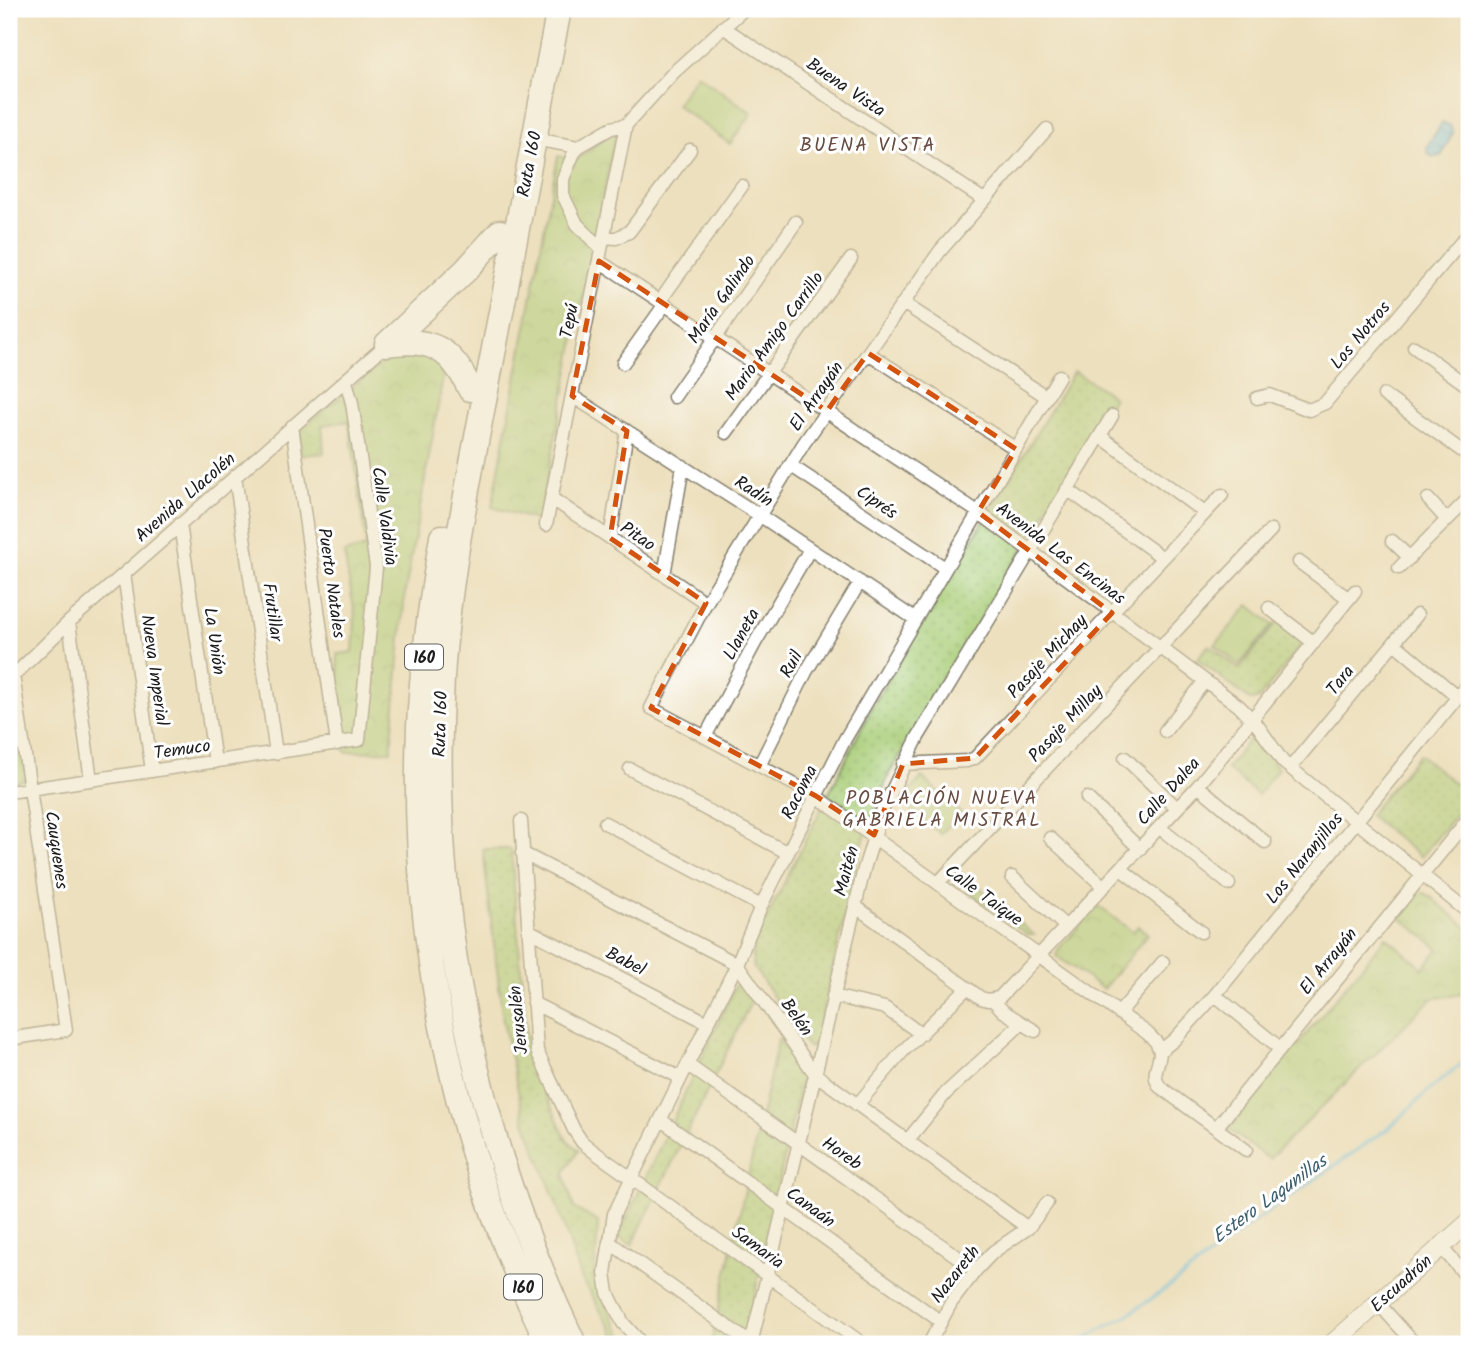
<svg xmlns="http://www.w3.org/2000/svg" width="1478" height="1353" font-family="Kalam,sans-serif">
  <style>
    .grass { fill: url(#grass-dots); stroke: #62744a; stroke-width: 2 }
    .park { fill: url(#park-crowns); stroke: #62744a; stroke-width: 2 }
    .pitch { fill: #a9cd77; stroke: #62744a; stroke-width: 2 }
    .water { fill: url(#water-waves); stroke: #446e83; stroke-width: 2 }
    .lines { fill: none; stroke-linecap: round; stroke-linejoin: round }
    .stream { stroke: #6dc1ea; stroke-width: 3.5 }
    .street-casing { stroke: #847e6d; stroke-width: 15 }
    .secondary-casing { stroke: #847e6d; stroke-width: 20 }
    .highway-casing { stroke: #847e6d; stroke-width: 27 }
    .street { stroke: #fff; stroke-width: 12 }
    .secondary { stroke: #fff; stroke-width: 18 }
    .highway { stroke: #fff; stroke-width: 24 }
    .marked { fill: none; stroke: #d4530e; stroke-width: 5; stroke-dasharray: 14 9; stroke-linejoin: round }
    .labels { text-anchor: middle; stroke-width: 6; stroke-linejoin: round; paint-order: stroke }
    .shield { fill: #fff; stroke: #606060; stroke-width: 2 }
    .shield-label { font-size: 16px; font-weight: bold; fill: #1c1c1c }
    .street-label { font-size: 18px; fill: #1c1c1c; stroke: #fff }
    .neighbourhood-label { font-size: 19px; letter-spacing: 2px; fill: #684b41; stroke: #fff }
    .water-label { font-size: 19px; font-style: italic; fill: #3c5e6e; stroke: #fff }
  </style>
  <defs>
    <pattern id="grass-dots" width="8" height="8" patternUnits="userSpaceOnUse" patternTransform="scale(1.75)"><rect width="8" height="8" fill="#a9cd77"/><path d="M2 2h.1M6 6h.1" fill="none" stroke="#91af66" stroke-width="1.8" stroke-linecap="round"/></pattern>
    <pattern id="park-crowns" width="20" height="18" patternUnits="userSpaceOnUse" patternTransform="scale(1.75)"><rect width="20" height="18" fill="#a9cd77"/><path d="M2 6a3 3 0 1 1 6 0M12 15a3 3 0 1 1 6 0" fill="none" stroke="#91af66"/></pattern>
    <pattern id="water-waves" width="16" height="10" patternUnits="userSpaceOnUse" patternTransform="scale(1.75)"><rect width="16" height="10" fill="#6dc1ea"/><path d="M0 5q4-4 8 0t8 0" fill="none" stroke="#5ea5c8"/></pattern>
  </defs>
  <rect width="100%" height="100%" fill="#fff"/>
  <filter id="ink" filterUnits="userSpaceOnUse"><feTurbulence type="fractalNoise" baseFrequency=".0143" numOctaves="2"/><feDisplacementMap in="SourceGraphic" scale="14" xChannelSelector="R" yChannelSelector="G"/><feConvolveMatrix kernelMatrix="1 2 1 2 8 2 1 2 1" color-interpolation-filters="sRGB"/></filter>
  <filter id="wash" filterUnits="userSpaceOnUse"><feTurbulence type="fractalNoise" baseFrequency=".00686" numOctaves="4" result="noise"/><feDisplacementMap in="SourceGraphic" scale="28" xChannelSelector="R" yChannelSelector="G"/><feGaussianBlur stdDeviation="1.57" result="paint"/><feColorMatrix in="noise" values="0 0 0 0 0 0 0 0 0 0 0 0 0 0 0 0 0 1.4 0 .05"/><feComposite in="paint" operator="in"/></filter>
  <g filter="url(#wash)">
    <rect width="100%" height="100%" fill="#ede0be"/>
    <path class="grass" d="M 1074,371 L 1114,397 L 889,774 L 861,847 L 816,1040 L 810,1048 L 806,1045 L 754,968 L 752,953 L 755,941 L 873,705 Z
      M 1279,620 L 1305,640 L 1259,699 L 1250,700 L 1197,659 L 1209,645 L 1239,669 Z
      M 1257,737 L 1278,768 L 1258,795 L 1227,769 L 1250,738 Z
      M 1419,754 L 1469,795 L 1469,799 L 1421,857 L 1369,815 Z
      M 483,849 L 511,849 L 528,1055 L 566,1139 L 579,1150 L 564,1173 L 574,1208 L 598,1222 L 594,1281 L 625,1341 L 629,1344 L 620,1344 L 581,1277 L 558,1208 L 524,1118 L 503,1021 Z
      M 976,884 L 1034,935 L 1028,935 L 969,892 Z
      M 738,980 L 753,998 L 632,1245 L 618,1237 Z
      M 778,1039 L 803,1072 L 744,1344 L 711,1344 Z"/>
    <path class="park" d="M 612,132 L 616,133 L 539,521 L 492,507 L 558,156 L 576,160 Z
      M 399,349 L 411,349 L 441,363 L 443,377 L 405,592 L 391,751 L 345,752 L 337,654 L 353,652 L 355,615 L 344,553 L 367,547 L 349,421 L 322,425 L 324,453 L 301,455 L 299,430 Z
      M 13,693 L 27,780 L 9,783 L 9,698 Z
      M 1417,893 L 1425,893 L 1432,898 L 1469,929 L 1469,993 L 1431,999 L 1269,1159 L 1228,1129 L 1386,937 L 1423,968 L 1439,949 L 1401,918 Z
      M 1098,906 L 1133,932 L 1138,926 L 1148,934 L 1103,989 L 1056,956 L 1058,949 Z"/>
    <path class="pitch" d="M 697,74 L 752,113 L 730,144 L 676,105 Z
      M 1249,605 L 1273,625 L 1239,665 L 1215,645 Z
      M 922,777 L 961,813 L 941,834 L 901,802 Z"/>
    <path class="water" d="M 1442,123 L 1450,125 L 1453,133 L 1441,156 L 1433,157 L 1427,153 L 1427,146 Z"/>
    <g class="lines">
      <path class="stream" d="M 1074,1344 L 1126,1316 L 1170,1286 L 1251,1224 L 1390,1127 L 1429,1090 L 1469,1058"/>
    </g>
  </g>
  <g filter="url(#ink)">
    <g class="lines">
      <g class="street-casing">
        <path id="street" d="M 723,27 L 984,200
          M 1047,129 L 940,251 L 804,443 L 706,603 L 651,708 L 816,796 L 1147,1033 L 1156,1042 L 1160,1051 C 1160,1065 1150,1073 1160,1087 L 1246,1150
          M 534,139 L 578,147
          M 604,237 L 616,238 L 629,232 L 690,150
          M 601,249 L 577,224 L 563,195 L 563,179 L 573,155 L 578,147 L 611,128 L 626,125 L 674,72 L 744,9
          M 599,261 L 978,512 L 1239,706 L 1258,726 L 1283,762 L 1469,913
          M 660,301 L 742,186
          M 903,303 L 1047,397
          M 1414,347 L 1469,387
          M 868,353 L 1016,449
          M 623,363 L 665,304
          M 1384,395 L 1469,456
          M 572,396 L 759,515 L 915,619
          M 674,397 L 796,222
          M 1257,398 L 1270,395 L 1309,410 L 1325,403 L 1469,233
          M 292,426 L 337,744
          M 726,433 L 851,259
          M 1100,436 L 1205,513
          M 790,465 L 945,568
          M 235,476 L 276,753
          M 1067,489 L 1163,558
          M 551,498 L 706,603
          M 1428,499 L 1447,520
          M 180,524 L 215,762
          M 546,525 L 626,125
          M 610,538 L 627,431
          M 1392,541 L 1410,558
          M 1299,562 L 1349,599
          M 1399,568 L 1469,498
          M 124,574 L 152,771
          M 664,575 L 683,466
          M 1269,608 L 1314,643
          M 69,622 L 91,780
          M 1394,643 L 1458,697
          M 9,680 L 69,622 L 387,344
          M 1165,731 L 1205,681
          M 705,737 L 755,643 L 810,549
          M 1125,758 L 1177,808
          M 903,764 L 967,761 L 975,758 L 1222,495
          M 759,766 L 806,672 L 860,582
          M 1290,768 L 1417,615
          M 630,769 L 788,853
          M 1198,786 L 1265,842
          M 9,792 L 359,740 L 376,567 L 352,403 L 346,381
          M 1087,798 L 1140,849
          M 521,821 L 537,1051 L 574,1130 L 582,1142 L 593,1151 L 863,1344
          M 605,823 L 761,906
          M 1160,828 L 1229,884
          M 1050,838 L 1104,887
          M 522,853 L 737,964 L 815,1074 L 1028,1228
          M 1121,869 L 1201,932
          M 1012,877 L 1066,927
          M 938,883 L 1271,530
          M 855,906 L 981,998 L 988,1000 L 999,998 L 1198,786 L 1355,591
          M 528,930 L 708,1023
          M 1215,995 L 1280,1048
          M 833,996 L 885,1008 L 921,1034
          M 993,1000 L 1003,1011 L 1035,1031
          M 533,1003 L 681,1078
          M 1119,1013 L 1163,962
          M 9,1039 L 66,1030 L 13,675
          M 1160,1051 L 1174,1040 L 1215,995 L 1469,683
          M 688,1065 L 976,1270
          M 857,1105 L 903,1051 L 967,988
          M 661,1120 L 940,1321
          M 1216,1128 L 1469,818
          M 907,1141 L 946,1093 L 1022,1023
          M 609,1242 L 742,1337 L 756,1344
          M 1441,1247 L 1469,1279
          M 1378,1303 L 1415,1344
          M 642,1344 L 623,1323 L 608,1293 L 605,1273 L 614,1214 L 737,964 L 761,906 L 845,739 L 1059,376
          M 751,1344 L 864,869 L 882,811 L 918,737 L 1112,416
          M 929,1344 L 951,1303 L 976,1270 L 993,1252 L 1028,1228 L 1047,1203"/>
      </g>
      <g class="secondary-casing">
        <path id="secondary" d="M 1332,1344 L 1469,1222"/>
      </g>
      <g class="highway-casing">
        <path id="highway" d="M 559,9 C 536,132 512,256 488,380 C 469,479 448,578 442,678 C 428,909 475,1136 574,1344
          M 387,344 L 466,270 L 500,232
          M 387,344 C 431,337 452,349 470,389
          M 442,537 C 431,600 422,663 419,727 C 410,939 455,1153 549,1344"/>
      </g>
      <use href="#street" class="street"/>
      <use href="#secondary" class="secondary"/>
      <use href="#highway" class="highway"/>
    </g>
  </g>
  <path d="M0 0H1478V1353H0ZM 599,261 L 827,411 L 868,353 L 1016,449 L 978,512 L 1112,613 L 975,758 L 903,764 L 874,835 L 816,796 L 651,708 L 706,603 L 610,538 L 627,431 L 572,396 Z" fill="#ede0be" fill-opacity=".55" fill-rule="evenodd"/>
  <path class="marked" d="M 599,261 L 827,411 L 868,353 L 1016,449 L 978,512 L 1112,613 L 975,758 L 903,764 L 874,835 L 816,796 L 651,708 L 706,603 L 610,538 L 627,431 L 572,396 Z"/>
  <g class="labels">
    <g class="shield">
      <rect x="405" y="644.5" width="38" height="25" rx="5"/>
      <rect x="504" y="1274.5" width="38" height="25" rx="5"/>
    </g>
    <g class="shield-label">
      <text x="424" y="663">160</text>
      <text x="523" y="1293">160</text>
    </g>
    <g class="street-label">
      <text transform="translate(846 87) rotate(34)" y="6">Buena Vista</text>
      <text transform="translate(529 164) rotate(-79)" y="6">Ruta 160</text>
      <text transform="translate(721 299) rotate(-55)" y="6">María Galindo</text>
      <text transform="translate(569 321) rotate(-79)" y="6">Tepú</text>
      <text transform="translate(1360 335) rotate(-50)" y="6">Los Notros</text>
      <text transform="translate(774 336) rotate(-54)" y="6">Mario Amigo Carrillo</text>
      <text transform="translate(816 396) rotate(-55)" y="6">El Arrayán</text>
      <text transform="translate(754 491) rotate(33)" y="6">Radín</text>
      <text transform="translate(185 497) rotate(-41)" y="6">Avenida Llacolén</text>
      <text transform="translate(877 502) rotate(34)" y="6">Ciprés</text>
      <text transform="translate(385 516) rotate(82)" y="6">Calle Valdivia</text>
      <text transform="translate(638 536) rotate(34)" y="6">Pitao</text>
      <text transform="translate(1061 553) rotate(37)" y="6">Avenida Las Encinas</text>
      <text transform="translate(332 583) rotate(82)" y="6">Puerto Natales</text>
      <text transform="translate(273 612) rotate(82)" y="6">Frutillar</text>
      <text transform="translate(741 634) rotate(-61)" y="6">Llaneta</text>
      <text transform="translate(215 641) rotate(82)" y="6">La Unión</text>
      <text transform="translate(1047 656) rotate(-47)" y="6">Pasaje Michay</text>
      <text transform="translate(791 664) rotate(-61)" y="6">Ruil</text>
      <text transform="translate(155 670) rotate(82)" y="6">Nueva Imperial</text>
      <text transform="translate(1340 680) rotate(-51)" y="6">Tara</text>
      <text transform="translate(1065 723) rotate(-47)" y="6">Pasaje Millay</text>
      <text transform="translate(440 724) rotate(-88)" y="6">Ruta 160</text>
      <text transform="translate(182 749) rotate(-8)" y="6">Temuco</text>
      <text transform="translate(1168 791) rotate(-48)" y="6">Calle Dalea</text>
      <text transform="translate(799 792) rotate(-63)" y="6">Racoma</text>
      <text transform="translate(57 850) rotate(82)" y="6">Cauquenes</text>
      <text transform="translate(1304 858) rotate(-51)" y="6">Los Naranjillos</text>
      <text transform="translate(846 871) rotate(-75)" y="6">Maitén</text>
      <text transform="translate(984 895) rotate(36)" y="6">Calle Taique</text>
      <text transform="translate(626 961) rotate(27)" y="6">Babel</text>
      <text transform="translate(1328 961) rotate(-51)" y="6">El Arrayán</text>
      <text transform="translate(797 1017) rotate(55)" y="6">Belén</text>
      <text transform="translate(518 1020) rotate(-96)" y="6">Jerusalén</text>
      <text transform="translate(842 1153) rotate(35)" y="6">Horeb</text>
      <text transform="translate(811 1207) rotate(36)" y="6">Canaán</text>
      <text transform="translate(758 1247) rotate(36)" y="6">Samaria</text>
      <text transform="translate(955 1274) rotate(-52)" y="6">Nazareth</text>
      <text transform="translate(1401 1283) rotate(-42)" y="6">Escuadrón</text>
    </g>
    <g class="neighbourhood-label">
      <text x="868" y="151">BUENA VISTA</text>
      <text x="942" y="804">POBLACIÓN NUEVA<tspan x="942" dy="22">GABRIELA MISTRAL</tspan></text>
    </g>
    <g class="water-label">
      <text transform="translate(1269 1198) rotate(-36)" y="7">Estero Lagunillas</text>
    </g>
  </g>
  <rect width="1478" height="1353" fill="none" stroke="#fff" stroke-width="35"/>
</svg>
